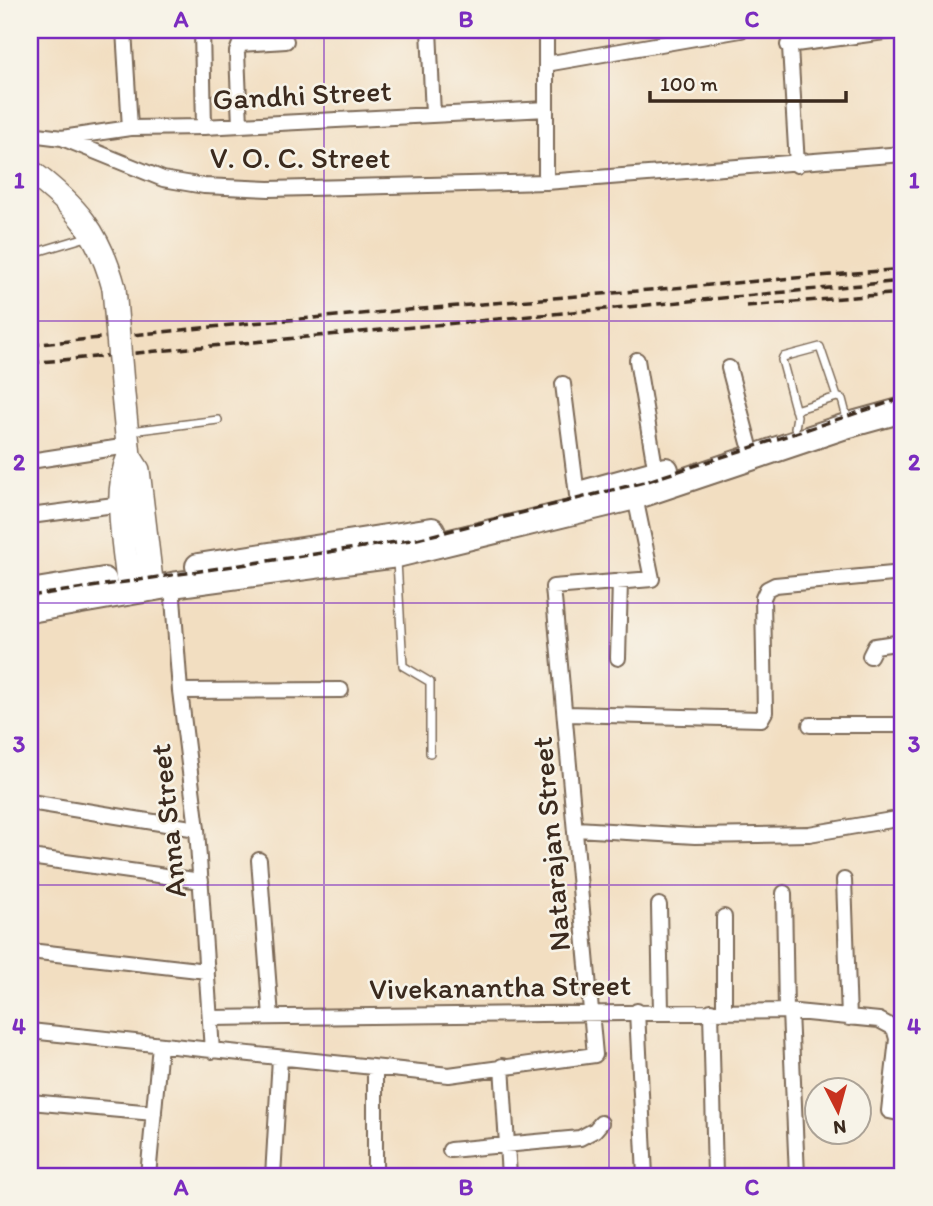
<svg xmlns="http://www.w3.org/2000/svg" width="933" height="1206" font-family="Itim,sans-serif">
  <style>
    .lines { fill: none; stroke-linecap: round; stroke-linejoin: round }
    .service-casing { stroke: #7b6957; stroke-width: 10 }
    .minor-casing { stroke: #7b6957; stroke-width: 18 }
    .primary-casing { stroke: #7b6957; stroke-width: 26 }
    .trunk-casing { stroke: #7b6957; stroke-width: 28 }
    .service { stroke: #fff; stroke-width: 7 }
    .minor { stroke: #fff; stroke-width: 14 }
    .primary { stroke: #fff; stroke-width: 23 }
    .trunk { stroke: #fff; stroke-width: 24 }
    .rail { stroke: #3b2a1e; stroke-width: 3.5; stroke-dasharray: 10 5; stroke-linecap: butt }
    .primary-bridge-casing { stroke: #7b6957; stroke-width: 26; stroke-linecap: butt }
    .primary-bridge { stroke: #fff; stroke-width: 23 }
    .grid { fill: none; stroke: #7b2cbf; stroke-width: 2; stroke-opacity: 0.55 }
    .labels { text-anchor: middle; stroke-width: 5; stroke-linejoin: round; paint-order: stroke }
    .street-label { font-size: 30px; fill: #3b2a1e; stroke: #f7f3e8 }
    .neatline { fill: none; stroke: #7b2cbf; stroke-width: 2.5 }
    .grid-label { font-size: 23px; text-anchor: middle; font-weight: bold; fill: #7b2cbf }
  </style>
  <rect width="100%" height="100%" fill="#f7f3e8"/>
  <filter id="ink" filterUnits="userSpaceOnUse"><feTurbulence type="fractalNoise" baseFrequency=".0143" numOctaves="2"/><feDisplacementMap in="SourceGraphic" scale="14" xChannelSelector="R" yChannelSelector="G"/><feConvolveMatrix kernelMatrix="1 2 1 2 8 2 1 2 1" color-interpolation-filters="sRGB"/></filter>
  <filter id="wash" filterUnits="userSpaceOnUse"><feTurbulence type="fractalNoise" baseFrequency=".00686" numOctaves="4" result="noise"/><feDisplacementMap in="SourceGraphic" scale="28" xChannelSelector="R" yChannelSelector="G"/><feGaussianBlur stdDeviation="1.57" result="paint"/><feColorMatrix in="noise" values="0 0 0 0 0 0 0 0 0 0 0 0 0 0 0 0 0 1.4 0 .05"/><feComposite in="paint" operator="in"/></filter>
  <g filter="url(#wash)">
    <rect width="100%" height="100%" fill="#f2dec1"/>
  </g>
  <g filter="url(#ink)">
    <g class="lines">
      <g class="service-casing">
        <path id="service" d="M 30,254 L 90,236
          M 795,410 L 837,397 L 842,399 L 848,422
          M 795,428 L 797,416 L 782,360 L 783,357 L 820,347 L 837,397
          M 131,431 L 218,420
          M 397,561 L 403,666 L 430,682 L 430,753"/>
      </g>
      <g class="minor-casing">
        <path id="minor" d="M 124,30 L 130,128
          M 202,30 L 204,127
          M 429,30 L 433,114
          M 789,30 L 797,165
          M 788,45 L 899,30
          M 546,64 L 741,30
          M 240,125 L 237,52 L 240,44 L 286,41
          M 30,134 L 62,138 L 130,128 L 204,127 L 546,109
          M 62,138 L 163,179 L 204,186 L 269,189 L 546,182 L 903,154
          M 546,182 L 546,30
          M 637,360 L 656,473
          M 729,368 L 749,443
          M 563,384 L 577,495
          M 30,461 L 128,446
          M 30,516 L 122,504
          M 172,585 L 180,691 L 197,829 L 212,1051
          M 870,656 L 875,646 L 903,642
          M 618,658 L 620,581
          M 180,691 L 341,690
          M 567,714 L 761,719 L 765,712 L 763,598 L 767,589 L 775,585 L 903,573
          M 810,725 L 903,725
          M 30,802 L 197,829
          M 576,829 L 695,836 L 809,834 L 903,818
          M 30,857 L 201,881
          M 259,860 L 271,1017
          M 844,880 L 849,1018
          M 784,893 L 786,1011
          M 659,905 L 661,1011
          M 30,951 L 207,971
          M 637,1011 L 645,1176
          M 711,1011 L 715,1176
          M 724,1011 L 724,917
          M 790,1011 L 797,1176
          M 210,1018 L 786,1011 L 879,1020 L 894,1028 L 897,1039 L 889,1111 L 903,1114
          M 30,1031 L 449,1075 L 595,1055 L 553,587 L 652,579 L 634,492
          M 502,1066 L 509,1176
          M 375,1068 L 375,1176
          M 30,1102 L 154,1113
          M 450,1150 L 580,1138 L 595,1130 L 601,1123
          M 148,1176 L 160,1045
          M 273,1176 L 280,1058"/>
      </g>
      <g class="primary-casing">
        <path id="primary" d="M 30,171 C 76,206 99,232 114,288
          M 122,384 L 129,456 L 138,470 L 152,589
          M 129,593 C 126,551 112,495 129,456"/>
      </g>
      <g class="trunk-casing">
        <path id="trunk" d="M 586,492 L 666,470
          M 198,566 L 432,530
          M 30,592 L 104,580
          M 30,610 L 172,585 L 397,555 L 635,497 L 849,425 L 903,410"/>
      </g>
      <use href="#service" class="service"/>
      <use href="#minor" class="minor"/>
      <use href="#primary" class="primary"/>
      <use href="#trunk" class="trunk"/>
      <path class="rail" d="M 746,306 L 903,293
        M 30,345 L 252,323 L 903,269
        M 30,363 L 903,281
        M 30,596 L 417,539 L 648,481 L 903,398"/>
      <g class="primary-bridge-casing">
        <path id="primary-bridge" d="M 114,288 L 122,384"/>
      </g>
      <use href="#primary-bridge" class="primary-bridge"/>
    </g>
  </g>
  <path class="grid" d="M 324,30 L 324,1176M 609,30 L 609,1176M 30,321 L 903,321M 30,603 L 903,603M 30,885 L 903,885"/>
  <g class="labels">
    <g class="street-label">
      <text transform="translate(302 95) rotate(-3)" y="10">Gandhi Street</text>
      <text x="300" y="168">V. O. C. Street</text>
      <text transform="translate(168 821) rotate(-96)" y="10">Anna Street</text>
      <text transform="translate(551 844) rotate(-95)" y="10">Natarajan Street</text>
      <text transform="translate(500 987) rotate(-1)" y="10">Vivekanantha Street</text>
    </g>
  </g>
  <rect width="933" height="1206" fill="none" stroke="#f7f3e8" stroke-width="77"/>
  <g transform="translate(838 1111) rotate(174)"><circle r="33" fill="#f7f3e8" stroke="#aca397" stroke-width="2"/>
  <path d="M0-5L12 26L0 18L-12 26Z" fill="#c8321e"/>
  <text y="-10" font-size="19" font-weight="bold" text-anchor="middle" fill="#3b2a1e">N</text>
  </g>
  <path d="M650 91v10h196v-10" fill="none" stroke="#3b2a1e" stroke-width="3.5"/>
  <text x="660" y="91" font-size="21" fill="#3b2a1e" stroke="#f7f3e8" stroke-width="5" paint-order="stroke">100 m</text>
  <rect x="38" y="38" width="856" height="1130" class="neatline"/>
  <g class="grid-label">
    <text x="181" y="27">A</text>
    <text x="466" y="27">B</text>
    <text x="752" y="27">C</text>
    <text x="19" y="188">1</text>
    <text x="914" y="188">1</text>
    <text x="19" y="470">2</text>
    <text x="914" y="470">2</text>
    <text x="19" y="752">3</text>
    <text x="914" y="752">3</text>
    <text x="19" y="1034">4</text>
    <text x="914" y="1034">4</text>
    <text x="181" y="1195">A</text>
    <text x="466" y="1195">B</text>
    <text x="752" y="1195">C</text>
  </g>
</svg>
